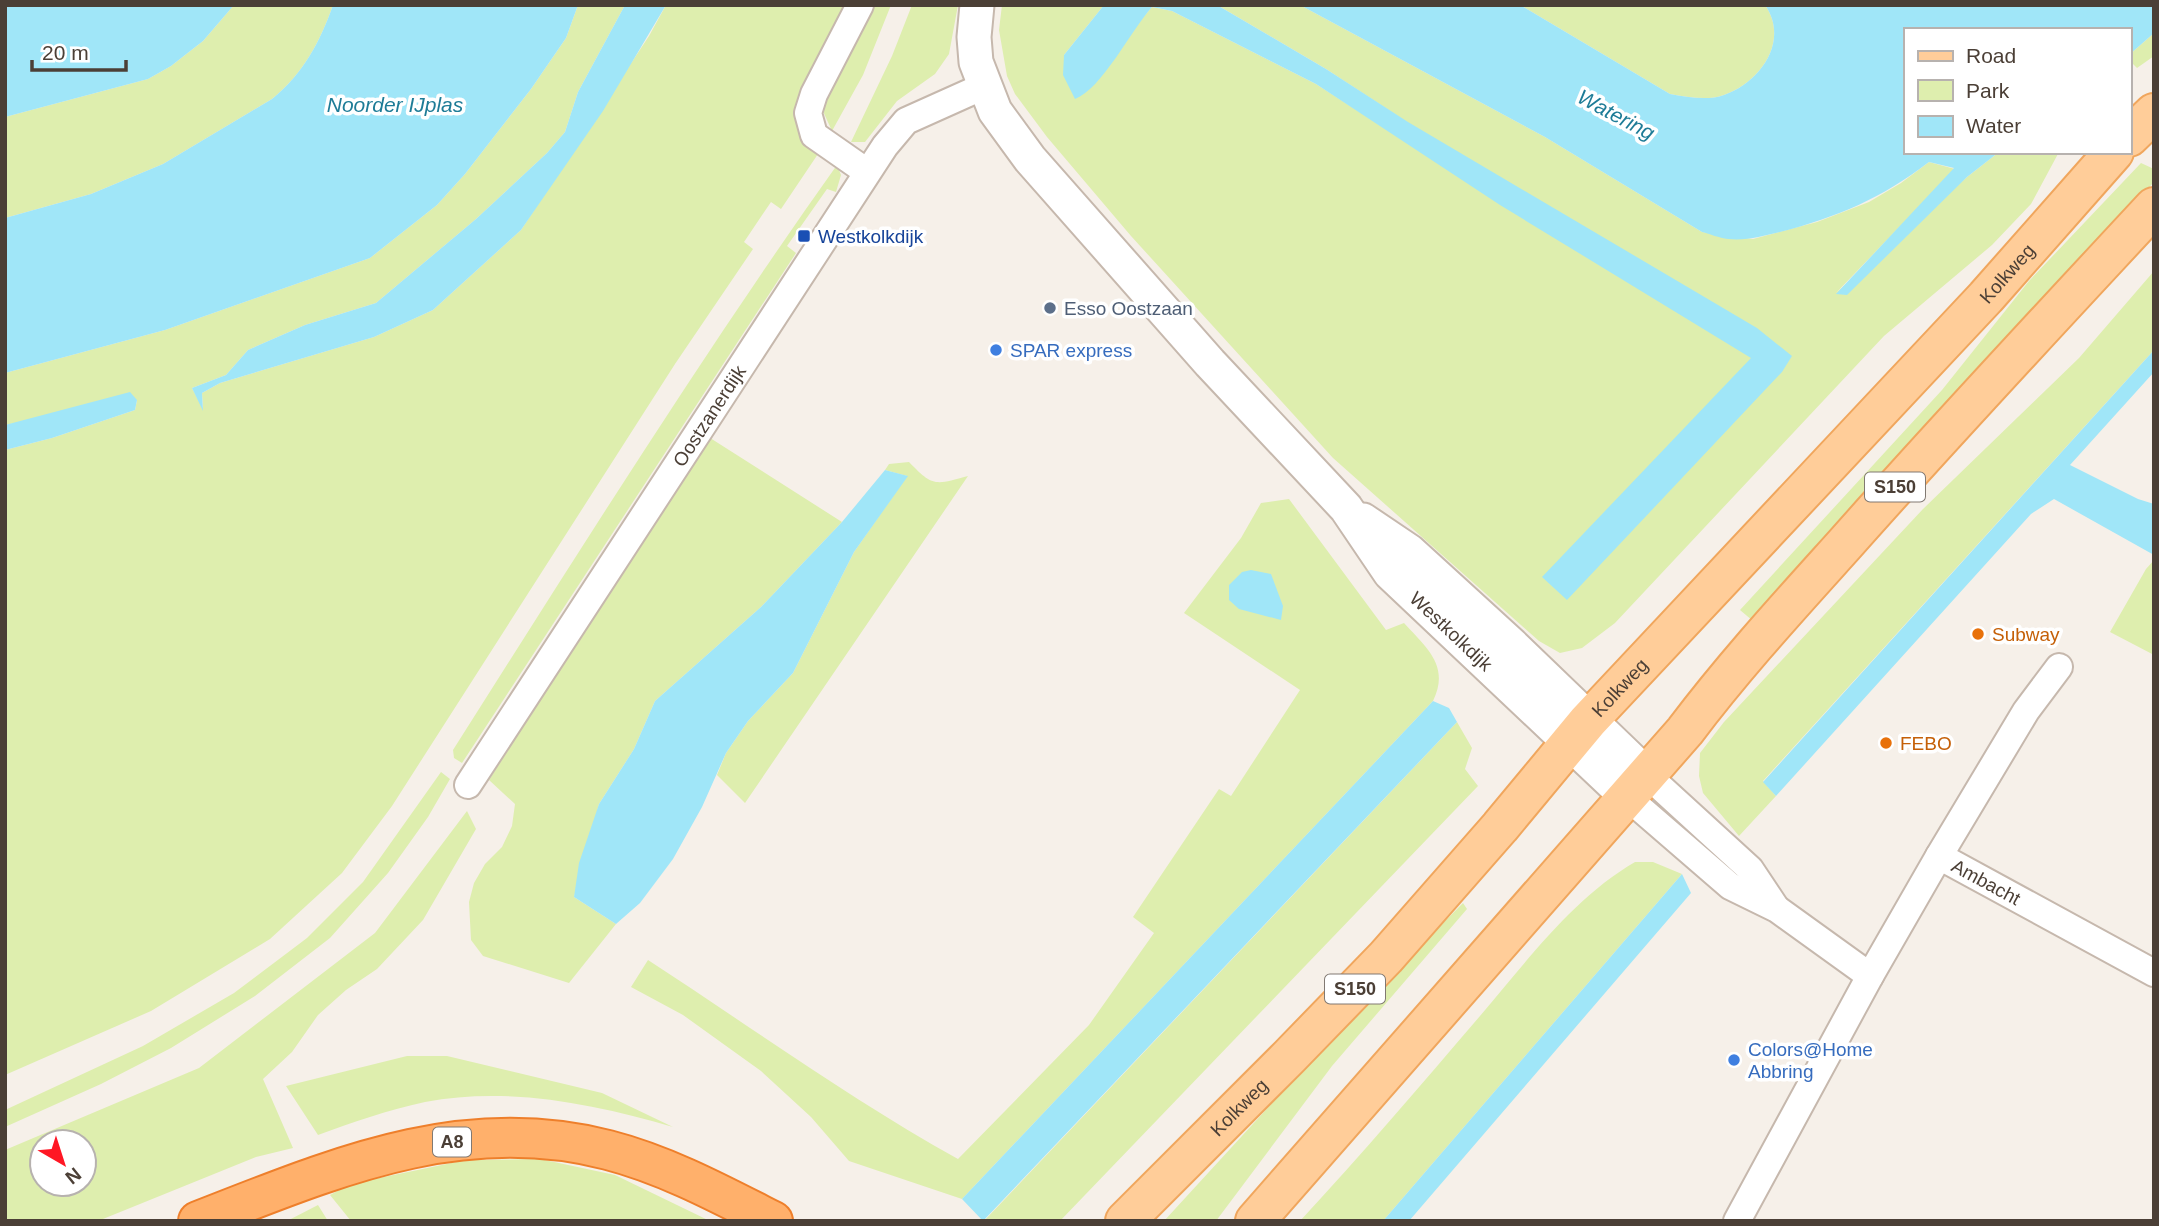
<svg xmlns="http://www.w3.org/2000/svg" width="2159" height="1226" font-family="Helvetica,sans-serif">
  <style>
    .green { fill: #deeeae; fill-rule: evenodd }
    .water { fill: #a0e6f8 }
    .pier { fill: #f6f0e9 }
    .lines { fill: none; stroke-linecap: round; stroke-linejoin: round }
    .minor-casing { stroke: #c6b8ad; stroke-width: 30 }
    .tertiary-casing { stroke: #c6b8ad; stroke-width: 37 }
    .primary-casing { stroke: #f0a65d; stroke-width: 42 }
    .motorway-casing { stroke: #ee7f2b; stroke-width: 42 }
    .minor { stroke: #fff; stroke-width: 26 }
    .tertiary { stroke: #fff; stroke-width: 33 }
    .primary { stroke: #ffcd99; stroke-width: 38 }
    .motorway { stroke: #ffb06b; stroke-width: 38 }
    .transit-dot { fill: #1a4fb4; stroke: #fff; stroke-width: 2.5 }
    .service-dot { fill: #5c6f8a; stroke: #fff; stroke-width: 2.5 }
    .shop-dot { fill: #3f7fe0; stroke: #fff; stroke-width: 2.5 }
    .food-dot { fill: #e8710a; stroke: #fff; stroke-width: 2.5 }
    .labels { text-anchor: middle; stroke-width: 7; stroke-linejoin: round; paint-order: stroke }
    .shield { fill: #fff; stroke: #817972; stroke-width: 2 }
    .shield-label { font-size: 18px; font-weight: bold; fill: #4b3f36 }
    .transit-label { font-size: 19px; fill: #164399; stroke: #fff; text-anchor: start }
    .street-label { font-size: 19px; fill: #4b3f36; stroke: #fff }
    .service-label { font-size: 19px; fill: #4e5e75; stroke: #fff; text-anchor: start }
    .shop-label { font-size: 19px; fill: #366cbe; stroke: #fff; text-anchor: start }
    .food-label { font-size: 19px; fill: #c56008; stroke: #fff; text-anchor: start }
    .water-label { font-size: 21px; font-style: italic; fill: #1e7c97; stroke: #fff }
  </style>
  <rect width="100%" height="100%" fill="#f6f0e9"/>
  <path class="green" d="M 234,5 L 333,5 C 320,42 303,74 272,99 L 163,164 L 91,194 L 5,218 L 5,117 L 148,79 L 171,66 L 203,41 Z
    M 578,5 L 625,5 L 578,92 L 565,132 L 547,153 L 476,219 L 376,303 L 305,325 L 248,350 L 226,375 L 192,388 L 203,409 L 202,393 L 220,383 L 374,337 L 433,310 L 521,230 L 649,36 L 666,5 L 849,5 L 799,129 L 818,154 L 781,209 L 771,202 L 744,242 L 753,249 L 675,364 L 392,806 L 342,873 L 270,939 L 151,1011 L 5,1075 L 5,450 L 52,438 L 135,410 L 137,400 L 5,425 L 5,373 L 165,330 L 370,258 L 437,205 L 465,174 L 531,89 L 566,38 Z
    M 871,5 L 891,5 L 863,75 L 832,131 L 822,109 Z
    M 912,5 L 958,5 L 949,54 L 935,74 L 897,101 L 865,142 L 851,142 L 892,56 Z
    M 1002,5 L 1104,5 L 1064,55 L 1139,22 L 1152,7 L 1172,11 L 1316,84 L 1397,136 L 1407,122 L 1326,69 L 1217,5 L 1300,5 L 1545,137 L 1702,232 L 1753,239 L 1817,222 L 1869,202 L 1901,183 L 1929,162 L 1955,169 L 1836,293 L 1967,177 L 1999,152 L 2059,152 L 2031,204 L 1992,245 L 1884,336 L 1615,623 L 1582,648 L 1560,653 L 1539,641 L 1333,458 L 1131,236 L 1047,137 L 1015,94 L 1007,76 L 999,30 Z
    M 1520,5 L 1765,5 C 1790,41 1760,82 1724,95 C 1708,101 1687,97 1670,94 Z
    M 2154,33 L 2154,56 L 2137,68 L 2133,64 L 2129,67 L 2129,55 Z
    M 2141,163 L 2154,169 L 2154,182 L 2034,308 L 1753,621 L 1740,610 L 1942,390 L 2029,281 Z
    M 837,165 L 841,175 L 836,192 L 827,189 L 787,246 L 796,253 L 462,763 L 454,758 L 453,750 C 578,553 702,355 837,165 Z
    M 2154,271 L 2154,350 L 1763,781 L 1776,796 L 1739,836 L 1703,793 L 1699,776 L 1700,753 L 1724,722 L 1923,509 L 2079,358 Z
    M 707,436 L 842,522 L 761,607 L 655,701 L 634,749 L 599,804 L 574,897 L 616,924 L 569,983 L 483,956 L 471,940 L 469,902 L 474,883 L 485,864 L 502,847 L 512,826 L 515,804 L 489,780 Z
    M 909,462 C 933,487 935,485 968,476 L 745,803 L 717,775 L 726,753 L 748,721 L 793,673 L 854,552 L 907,476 L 885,470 L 889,464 Z
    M 1289,499 L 1386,630 L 1404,623 C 1427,648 1450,666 1433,701 L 962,1199 L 849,1161 L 811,1117 L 761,1071 L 683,1015 L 631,987 L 648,960 C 751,1027 850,1099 958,1159 L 1089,1025 L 1154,933 L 1133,917 L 1219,789 L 1231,796 L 1300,690 L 1184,613 L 1241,538 L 1261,503 Z
    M 2154,560 L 2154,655 L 2110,632 L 2146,569 Z
    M 1457,722 L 1472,748 L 1465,769 L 1478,786 L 1060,1221 L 984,1221 Z
    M 441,772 L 450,779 L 428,817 L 388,873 L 330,938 L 255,996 L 171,1048 L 101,1084 L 5,1127 L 5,1110 L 143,1046 L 234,993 L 307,938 L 363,882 Z
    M 467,811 L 476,829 L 423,920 L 377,969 L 346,990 L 318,1015 L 292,1052 L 263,1079 L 293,1148 L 256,1157 L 98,1221 L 5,1221 L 5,1150 L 199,1068 L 375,933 ZM 42,1142 L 84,1142 L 84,1184 L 42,1184 Z
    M 1635,862 L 1653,862 L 1682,874 L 1383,1221 L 1300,1221 C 1362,1154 1421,1085 1480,1016 C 1527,961 1573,898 1635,862 Z
    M 1463,903 L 1467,909 L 1332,1066 L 1216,1221 L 1164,1221 L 1362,1005 Z
    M 407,1056 L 447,1056 L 602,1093 L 673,1127 C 594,1104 508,1086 425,1102 C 388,1110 353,1122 318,1135 L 286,1086 Z
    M 540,1159 L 615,1175 L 710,1221 L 351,1221 L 330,1195 L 350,1184 L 466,1160 Z
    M 318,1205 L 328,1221 L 287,1221 Z"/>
  <path class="water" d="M 5,5 L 234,5 L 203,41 L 171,66 L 148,79 L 5,117 Z
    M 333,5 L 578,5 L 566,38 L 531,89 L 465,174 L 437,205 L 370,258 L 165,330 L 5,373 L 5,218 L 91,194 L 163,164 L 272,99 C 303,74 320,42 333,5 Z
    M 625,5 L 666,5 L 603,111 L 521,230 L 433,310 L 374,337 L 220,383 L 202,393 L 203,411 L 192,388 L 226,375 L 248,350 L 305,325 L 376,303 L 476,219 L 547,153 L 565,132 L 578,92 Z
    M 1104,5 L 1217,5 L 1326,69 L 1408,122 L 1757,328 L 1792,356 L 1782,372 L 1567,600 L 1542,577 L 1751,358 L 1500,205 L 1316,84 L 1172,11 L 1152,7 C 1131,30 1102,89 1075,99 L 1063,75 L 1064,55 Z
    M 1300,5 L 1520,5 L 1670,94 C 1687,97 1708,101 1724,95 C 1760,82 1790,41 1765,5 L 2154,5 L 2154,33 L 2129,55 L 2129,30 L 1905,30 L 1905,152 L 1999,152 L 1967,177 L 1847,295 L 1836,294 L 1954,168 L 1929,162 C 1882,198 1838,217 1780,232 C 1763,236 1746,241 1728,239 C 1719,238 1710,234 1702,232 L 1545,137 Z
    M 2154,350 L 2154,372 L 2070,465 L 2138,499 L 2154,504 L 2154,555 L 2054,499 L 2031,514 L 1776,796 L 1763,782 Z
    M 130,392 L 137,400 L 135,410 L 52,438 L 5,450 L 5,425 Z
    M 885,470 L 908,476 L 854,552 L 793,673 L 748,721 L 726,753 L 702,807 L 673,859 L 640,903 L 616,924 L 574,897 L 579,863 L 599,804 L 634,749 L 655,701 L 761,607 L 842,522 Z
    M 1251,570 L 1271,574 L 1283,606 L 1281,620 L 1239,609 L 1229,600 L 1229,585 L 1242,572 Z
    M 1433,701 L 1449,708 L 1457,722 L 983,1221 L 962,1199 Z
    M 1682,874 L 1691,893 L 1409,1221 L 1383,1221 Z"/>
  <path class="pier" d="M 2129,85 L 2154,96 L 2154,166 L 2124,152 L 2129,152 Z"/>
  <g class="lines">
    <g class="minor-casing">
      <g id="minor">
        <path d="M 860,5 L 814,94 L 808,113 L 814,135 L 867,172"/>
        <path d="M 1646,774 L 1750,869 L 1776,908"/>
        <path id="s1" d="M 468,785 L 885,146 L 906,121 L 984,86"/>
        <path d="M 1627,797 L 1730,886 L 1777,909 L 1870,976"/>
        <path d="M 1939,856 L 2026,711 L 2059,667"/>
        <path id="s2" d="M 1737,1221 L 1870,976 L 1939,856 L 2154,973"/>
      </g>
    </g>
    <g class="tertiary-casing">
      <g id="tertiary">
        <path id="s3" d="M 977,5 L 974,37 L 976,62 L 995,111 L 1030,159 L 1210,363 L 1346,508 L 1390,573 L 1627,797"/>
        <path d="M 1363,520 L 1409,551 L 1512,645 L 1646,774"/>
      </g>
    </g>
    <g class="primary-casing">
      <g id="primary">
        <path d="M 2129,137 L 2154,113"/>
        <path id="s4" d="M 1125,1221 L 1289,1057 L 1386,957 L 1500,827 L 1588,721 L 1986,297 L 2114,152"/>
        <path d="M 1255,1221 L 1685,731 C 1734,666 1790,605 1844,545 C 1945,431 2050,319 2154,207"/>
      </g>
    </g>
    <g class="motorway-casing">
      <path id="motorway" d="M 198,1221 C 332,1169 461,1112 608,1150 C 666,1165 720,1194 773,1221"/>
    </g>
    <use href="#minor" class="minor"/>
    <use href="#tertiary" class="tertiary"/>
    <use href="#primary" class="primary"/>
    <use href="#motorway" class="motorway"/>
  </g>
  <rect class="transit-dot" x="797" y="229" width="14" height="14" rx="3.5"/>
  <circle class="service-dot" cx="1050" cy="308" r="7"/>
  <g class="shop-dot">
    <circle cx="996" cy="350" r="7"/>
    <circle cx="1734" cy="1060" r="7"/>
  </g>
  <g class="food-dot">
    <circle cx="1978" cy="634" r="7"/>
    <circle cx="1886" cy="743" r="7"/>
  </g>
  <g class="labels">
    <g class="shield">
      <rect x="1865" y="472.5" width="60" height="29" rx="5"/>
      <rect x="1325" y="974.5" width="60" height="29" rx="5"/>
      <rect x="433" y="1127.5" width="38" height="29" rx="5"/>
    </g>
    <g class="shield-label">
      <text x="1895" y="493">S150</text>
      <text x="1355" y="995">S150</text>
      <text x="452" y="1148">A8</text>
    </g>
    <g class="transit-label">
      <text x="818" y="243">Westkolkdijk</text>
    </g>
    <g class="street-label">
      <text dy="7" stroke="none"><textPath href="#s4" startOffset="1295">Kolkweg</textPath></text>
      <text dy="7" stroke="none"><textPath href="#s1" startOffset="441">Oostzanerdijk</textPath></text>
      <text dy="7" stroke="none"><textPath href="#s3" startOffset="803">Westkolkdijk</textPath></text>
      <text dy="7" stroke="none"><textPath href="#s4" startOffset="728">Kolkweg</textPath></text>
      <text dy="7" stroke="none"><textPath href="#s2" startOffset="471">Ambacht</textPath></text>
      <text dy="7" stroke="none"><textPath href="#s4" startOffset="161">Kolkweg</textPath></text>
    </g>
    <g class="service-label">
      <text x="1064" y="315">Esso Oostzaan</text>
    </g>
    <g class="shop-label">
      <text x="1010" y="357">SPAR express</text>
      <text x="1748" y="1056">Colors@Home<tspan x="1748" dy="22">Abbring</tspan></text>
    </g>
    <g class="food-label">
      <text x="1992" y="641">Subway</text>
      <text x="1900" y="750">FEBO</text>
    </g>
    <g class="water-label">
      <text x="395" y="112">Noorder IJplas</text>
      <text transform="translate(1616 115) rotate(28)" y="7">Watering</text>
    </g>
  </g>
  <rect width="2159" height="1226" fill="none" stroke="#4b3f36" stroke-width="14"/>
  <rect x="1904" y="28" width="228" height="126" fill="#ffffff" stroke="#b7b2af" stroke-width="2"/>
  <rect x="1918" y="51" width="35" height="10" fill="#ffcd99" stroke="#b7b2af" stroke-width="2"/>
  <text x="1966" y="63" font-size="21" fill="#4b3f36">Road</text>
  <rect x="1918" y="80" width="35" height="21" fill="#deeeae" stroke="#b7b2af" stroke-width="2"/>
  <text x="1966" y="98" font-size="21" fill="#4b3f36">Park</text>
  <rect x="1918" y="116" width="35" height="21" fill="#a0e6f8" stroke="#b7b2af" stroke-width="2"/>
  <text x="1966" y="133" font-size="21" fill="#4b3f36">Water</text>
  <g transform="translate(63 1163) rotate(141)"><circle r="33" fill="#ffffff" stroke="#b7b2af" stroke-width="2"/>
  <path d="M0-5L12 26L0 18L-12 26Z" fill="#ff1724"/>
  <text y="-10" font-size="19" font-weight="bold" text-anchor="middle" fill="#4b3f36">N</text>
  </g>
  <path d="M32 60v10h94v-10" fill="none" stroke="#4b3f36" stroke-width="3.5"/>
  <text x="42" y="60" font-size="21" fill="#4b3f36" stroke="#ffffff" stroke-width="5" paint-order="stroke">20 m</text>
</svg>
